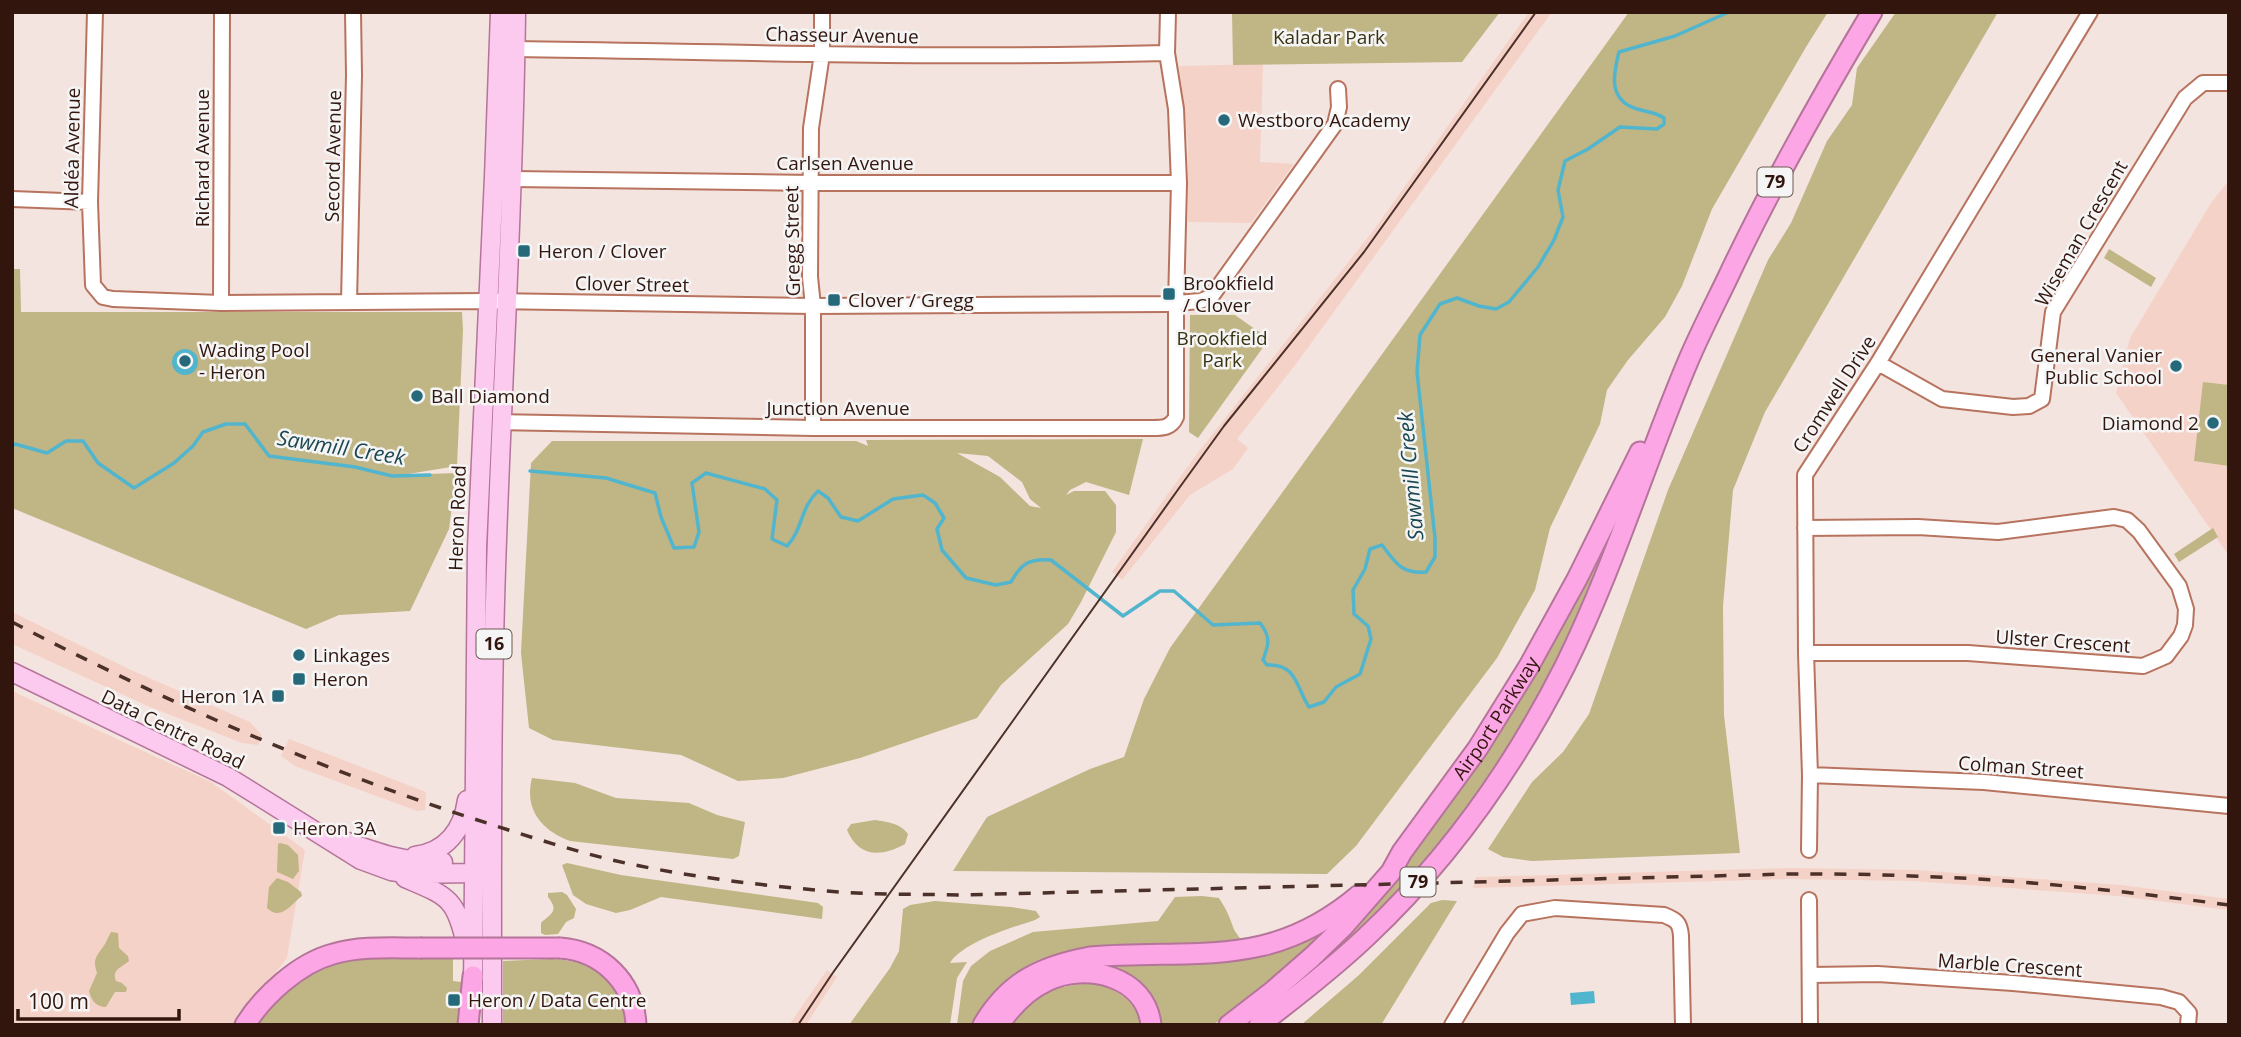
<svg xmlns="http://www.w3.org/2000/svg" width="2241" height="1037" font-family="'Open Sans',sans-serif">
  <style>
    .built { fill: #f5d2c8 }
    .green { fill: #c0b585; fill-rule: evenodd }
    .water { fill: #52b5ce }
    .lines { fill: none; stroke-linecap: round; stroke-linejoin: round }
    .stream { stroke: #52b5ce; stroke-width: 3.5 }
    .minor-casing { stroke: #b8735f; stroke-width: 18 }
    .major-casing { stroke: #b5749a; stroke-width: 21 }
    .highway-casing { stroke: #b5749a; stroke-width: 23 }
    .minor { stroke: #fff; stroke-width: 14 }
    .major { stroke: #fdcaef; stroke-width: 18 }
    .highway { stroke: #fca6e5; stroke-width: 19 }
    .tram { stroke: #4b3129; stroke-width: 2 }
    .rail { stroke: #4b3129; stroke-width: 3.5; stroke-dasharray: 12 12; stroke-linecap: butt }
    .highway-bridge-casing { stroke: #b5749a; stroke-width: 23; stroke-linecap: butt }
    .highway-bridge { stroke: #fca6e5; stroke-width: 19 }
    .poi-dot { fill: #25697a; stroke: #f5f5f5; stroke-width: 2.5 }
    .labels { text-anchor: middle; stroke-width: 5; stroke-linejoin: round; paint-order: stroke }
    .shield { fill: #f5f5f5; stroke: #6c5953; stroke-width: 2 }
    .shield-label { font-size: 18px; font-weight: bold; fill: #32160e }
    .street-label { font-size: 19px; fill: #32160e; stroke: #f5f5f5 }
    .park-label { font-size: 19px; fill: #3a3311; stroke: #f5f5f5 }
    .poi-label { font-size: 19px; fill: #32160e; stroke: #f5f5f5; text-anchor: start }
    .water-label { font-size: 21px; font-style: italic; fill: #1b4752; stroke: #f5f5f5 }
  </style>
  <rect width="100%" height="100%" fill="#f4e4df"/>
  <path class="built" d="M 1529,12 L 1552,12 L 1296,364 L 1237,439 L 1248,448 L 1233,469 L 1190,495 L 1122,580 L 1120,578 L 1112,572 L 1196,455 L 1376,227 Z
    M 1263,64 L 1260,162 L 1294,164 L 1251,223 L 1188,222 L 1188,144 L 1179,66 Z
    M 2229,180 L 2229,556 L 2116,393 L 2130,338 L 2211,203 Z
    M 12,612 L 131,670 L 250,722 L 262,735 L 258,745 L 242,743 L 150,707 L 12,644 Z
    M 12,691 L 211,782 L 305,850 L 287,958 L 235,1025 L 12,1025 Z
    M 289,739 L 426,792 L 425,810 L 417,811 L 295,766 L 281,756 Z
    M 1792,868 L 1916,870 L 2121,885 L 2229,899 L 2229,910 L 2118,896 L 1913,881 L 1789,879 L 1473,888 L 1476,877 Z
    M 827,970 L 837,977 L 806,1025 L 789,1025 Z"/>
  <path class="green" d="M 1232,12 L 1500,12 L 1462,62 L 1233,65 Z
    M 1629,12 L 1828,12 L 1806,47 L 1712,209 L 1682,286 L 1665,317 L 1628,360 L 1607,390 L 1600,424 L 1550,528 L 1535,590 L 1497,658 L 1356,846 L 1327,874 L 953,871 L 987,817 L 1090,769 L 1124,757 L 1144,699 L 1170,648 Z
    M 1896,12 L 1998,12 L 1765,412 L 1733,490 L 1723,606 L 1724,715 L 1740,853 L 1532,861 L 1503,857 L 1488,849 L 1532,782 L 1563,752 L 1589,714 L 1668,490 L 1768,260 L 1791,223 L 1827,141 L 1852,105 L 1857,68 Z
    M 2109,249 L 2156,278 L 2151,287 L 2104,258 Z
    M 12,269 L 20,269 L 21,312 L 462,312 L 463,330 L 457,466 L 402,475 L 456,473 L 449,529 L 410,611 L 339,615 L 306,629 L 12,508 Z
    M 1190,315 L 1235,315 L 1269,339 L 1198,438 L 1189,432 Z
    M 2203,382 L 2229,385 L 2229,466 L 2194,461 Z
    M 1143,439 L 1129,495 L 1086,482 L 1070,490 L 1066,495 L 1074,491 L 1105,491 L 1116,505 L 1116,532 L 1081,602 L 1068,624 L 1001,685 L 977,718 L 860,758 L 783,778 L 738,781 L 681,755 L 553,740 L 529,728 L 521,653 L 531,463 L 552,441 L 856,441 L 868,446 L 866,440 ZM 957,453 L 988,456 L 1022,482 L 1030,499 L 1041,508 L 1030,506 L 1000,477 Z
    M 2213,528 L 2218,537 L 2179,562 L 2174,554 Z
    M 1599,559 L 1603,560 L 1554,676 L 1480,799 L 1392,903 L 1294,991 L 1249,1025 L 1241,1025 L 1383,891 L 1425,839 L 1484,754 Z
    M 532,778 L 575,783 L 616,798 L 689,803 L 717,815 L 745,822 L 739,856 L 733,859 L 570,841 C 541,830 524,809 532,778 Z
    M 875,820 C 888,822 900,823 908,834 L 905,844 C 881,857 859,858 847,830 L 851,824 Z
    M 280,843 L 288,845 L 298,855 L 299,871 L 293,879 L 277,872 L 278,844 Z
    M 567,863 L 621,875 L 818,903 L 823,907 L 822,919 L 661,897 L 630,910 L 616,913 L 586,904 L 573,895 L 562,865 Z
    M 277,878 L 288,882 L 301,892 L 302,896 C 292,903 281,922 267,908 L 269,887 Z
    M 562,892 L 567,895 L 576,909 L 574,918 L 566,922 L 558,934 L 545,935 L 541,933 L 541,923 C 550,914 560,912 548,897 L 548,893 Z
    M 1202,896 L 1219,898 C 1226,909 1229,915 1233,927 C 1235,933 1240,937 1243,943 C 1211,944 1179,945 1147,945 C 1112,946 1074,947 1041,959 C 1012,970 988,999 973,1025 L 957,1025 L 963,981 L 971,966 L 990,951 L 1033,932 L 1158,921 L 1175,897 Z
    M 1442,900 L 1457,901 L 1381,1025 L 1301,1025 L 1359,975 L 1431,903 Z
    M 935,901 L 1011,907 L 1036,911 L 1040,917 L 1035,920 C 1011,928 963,942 950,963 L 967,962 L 957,978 L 950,1025 L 849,1025 L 890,968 L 899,951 L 903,909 L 910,905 Z
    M 1322,930 L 1324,933 L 1252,997 L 1213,1025 L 1156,1025 L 1152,1009 L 1070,964 Z
    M 111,932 L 118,933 L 119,948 L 128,956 L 129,961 C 123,967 111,969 116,981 L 122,983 L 127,988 L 126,992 L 115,992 L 106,1007 C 96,1007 91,1000 89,991 L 97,973 C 93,960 95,958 103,947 C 106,943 108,937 111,932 Z
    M 380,957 L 453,959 L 453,981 L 461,982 L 460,1025 L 251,1025 L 261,1010 L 316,967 L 351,959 Z
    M 551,959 C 594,960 622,981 627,1025 L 503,1025 L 503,961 Z
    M 1096,983 C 1117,990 1137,1001 1142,1025 L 1011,1025 C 1034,992 1057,985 1096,983 Z"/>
  <path class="water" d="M172 362a13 13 0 1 1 26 0a13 13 0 1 1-26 0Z
    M 1594,991 L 1595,1003 L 1571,1005 L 1570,993 Z"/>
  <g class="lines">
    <path class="stream" d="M 12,446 L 15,444 L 47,453 L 66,441 L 83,441 L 98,463 L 134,488 L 174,463 L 193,446 L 203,432 L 226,424 L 245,424 L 269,456 L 355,467 L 392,476 L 430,475
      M 530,471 L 606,478 L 655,493 L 661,517 L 674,548 L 694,547 L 699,532 L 692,483 L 706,473 L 765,489 L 777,500 L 772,539 L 787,546 C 803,529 800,508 818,491 L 828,498 L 841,517 L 858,521 L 893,499 L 923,495 L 935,503 L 944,518 L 937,529 L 942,550 L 966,578 L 996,585 L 1011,582 C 1021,564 1029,558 1051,560 L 1123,616 L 1160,591 L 1174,591 L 1213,625 L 1260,623 C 1271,637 1269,644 1263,660 L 1267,665 C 1298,664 1296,688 1309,707 L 1324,702 L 1336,687 L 1360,674 L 1371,639 L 1368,626 L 1354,614 L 1353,590 L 1365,569 L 1370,549 L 1382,545 C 1396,563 1401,574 1426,572 L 1435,557 L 1435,538 L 1417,372 L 1420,335 L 1440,304 L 1457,298 L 1479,306 L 1496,309 L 1509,302 L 1538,267 L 1554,240 L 1563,217 L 1558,190 L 1565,161 L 1588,149 L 1620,127 L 1657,129 L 1664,124 L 1664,118 C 1656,112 1647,112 1637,109 C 1608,100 1613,75 1619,52 L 1675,36 L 1729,12"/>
    <g class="minor-casing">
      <path id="minor" d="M 95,12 L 90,202 L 93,285 L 103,297 L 113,299 L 221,303 L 488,301 L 813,306 L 1166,304 L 1200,301 L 1211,297 L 1335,124 L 1339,107 L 1338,89
        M 516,49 C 733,52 950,59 1167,53
        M 512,179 L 811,183 L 1179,183
        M 12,199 L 90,202
        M 349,302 L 354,75 L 353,12
        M 221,303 L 222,12
        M 1878,363 L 1942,399 L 2013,407 L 2029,406 L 2042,399 L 2053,312 L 2185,98 L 2203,83 L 2229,83
        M 501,422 L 813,428 L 1152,428 C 1163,428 1171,428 1176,417 L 1176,304 L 1179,183 L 1176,109 L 1167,53 L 1168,12
        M 813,428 L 813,306 L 810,277 L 811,128 L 822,54 L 822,12
        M 1805,528 L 1918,527 L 1998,532 L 2114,517 L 2127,520 L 2139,531 L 2179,586 L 2186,609 L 2185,625 L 2181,636 L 2166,656 L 2143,666 L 1968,653 L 1806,653
        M 1810,775 L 1984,782 L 2229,806
        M 1809,850 L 1810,775 L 1806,653 L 1805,475 L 1878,363 L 2090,12
        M 1809,900 L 1810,1025
        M 1811,975 L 1878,974 L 2013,983 L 2161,997 L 2179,1002 L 2189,1013 L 2188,1025
        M 1452,1025 L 1507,933 L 1522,914 L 1555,908 L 1664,915 C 1676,920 1680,922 1681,936 L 1683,1025"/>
    </g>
    <g class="major-casing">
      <path id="major" d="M 12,672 L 228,777 L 361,860 L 391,871 L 412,874 L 473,873 L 483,869
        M 342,840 C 378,853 405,863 443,862
        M 415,856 C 446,852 463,830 467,800
        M 405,878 C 447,896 456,897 466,945
        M 473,990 L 477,548 L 494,177 L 500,12
        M 492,1025 C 492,873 491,721 496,569 C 502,383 514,198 516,12"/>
    </g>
    <g class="highway-casing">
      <g id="highway">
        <path d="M 560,948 C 602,951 634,982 636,1025"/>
        <path d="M 245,1025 C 263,996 299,963 333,954 C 360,946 391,948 420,948"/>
        <path d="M 468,1025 L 473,976"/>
        <path d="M 983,1025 C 1009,981 1042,966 1090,957 C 1196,948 1269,971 1359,895"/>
        <path d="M 999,1025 C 1011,1007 1027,990 1047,981 C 1086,962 1146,976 1151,1025"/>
        <path id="s1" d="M 1229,1025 L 1273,991 L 1312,957 L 1343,927 L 1391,872 L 1402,852 L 1478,748 L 1529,666 L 1577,579 L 1640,452"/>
        <path d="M 1259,1025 C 1296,997 1332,969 1366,937 C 1449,859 1514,767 1565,666 C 1614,567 1646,460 1689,359 C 1701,331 1715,304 1728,277 C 1771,186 1820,99 1872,12"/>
      </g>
    </g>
    <use href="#minor" class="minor"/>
    <use href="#major" class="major"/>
    <use href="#highway" class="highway"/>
    <path class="tram" d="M 798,1025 L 832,974 L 1177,491 L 1224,426 L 1364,252 L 1536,12"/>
    <path class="rail" d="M 12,622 C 166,702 325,772 490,824 C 530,837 571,850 612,860 C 682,876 756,885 827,891 C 871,895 916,894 960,895 L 1789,874 C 1829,874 1870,874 1911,876 C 2017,879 2123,891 2229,905"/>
    <g class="highway-bridge-casing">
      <path id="highway-bridge" d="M 420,948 L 560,948"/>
    </g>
    <use href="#highway-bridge" class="highway-bridge"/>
  </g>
  <g class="poi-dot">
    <circle cx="1224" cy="120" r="7"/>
    <rect x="517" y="244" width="14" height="14" rx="3.5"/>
    <rect x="1162" y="287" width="14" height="14" rx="3.5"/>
    <rect x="827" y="293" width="14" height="14" rx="3.5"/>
    <circle cx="185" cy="361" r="7"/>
    <circle cx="2176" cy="366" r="7"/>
    <circle cx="417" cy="396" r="7"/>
    <circle cx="2213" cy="423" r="7"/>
    <circle cx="299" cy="655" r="7"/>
    <rect x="292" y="672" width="14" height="14" rx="3.5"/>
    <rect x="271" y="689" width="14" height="14" rx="3.5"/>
    <rect x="272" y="821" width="14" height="14" rx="3.5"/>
    <rect x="447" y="993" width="14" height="14" rx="3.5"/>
  </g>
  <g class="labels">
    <g class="shield">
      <rect x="1757.5" y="167.5" width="35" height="29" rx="5"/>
      <rect x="476.5" y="629.5" width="35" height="29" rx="5"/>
      <rect x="1400.5" y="867.5" width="35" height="29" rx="5"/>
    </g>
    <g class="shield-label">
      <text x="1775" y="188">79</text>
      <text x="494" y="650">16</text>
      <text x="1418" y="888">79</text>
    </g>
    <g class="street-label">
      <text transform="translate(842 35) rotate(1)" y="7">Chasseur Avenue</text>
      <text transform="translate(72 148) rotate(-89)" y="7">Aldéa Avenue</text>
      <text transform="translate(333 156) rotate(-89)" y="7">Secord Avenue</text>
      <text transform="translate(202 158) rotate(-90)" y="7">Richard Avenue</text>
      <text x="845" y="170">Carlsen Avenue</text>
      <text transform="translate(2081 233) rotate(-60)" y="7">Wiseman Crescent</text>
      <text transform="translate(792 241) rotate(-91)" y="7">Gregg Street</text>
      <text transform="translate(632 284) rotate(1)" y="7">Clover Street</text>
      <text transform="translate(1834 394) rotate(-57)" y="7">Cromwell Drive</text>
      <text x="838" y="415">Junction Avenue</text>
      <text transform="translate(457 518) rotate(-88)" y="7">Heron Road</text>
      <text transform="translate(2063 641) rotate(4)" y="7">Ulster Crescent</text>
      <text dy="7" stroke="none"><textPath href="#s1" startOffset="410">Airport Parkway</textPath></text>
      <text transform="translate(173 729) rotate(26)" y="7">Data Centre Road</text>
      <text transform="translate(2021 767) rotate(4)" y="7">Colman Street</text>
      <text transform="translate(2010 965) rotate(4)" y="7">Marble Crescent</text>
    </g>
    <g class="park-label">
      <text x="1329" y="44">Kaladar Park</text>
      <text x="1222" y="345">Brookfield<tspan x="1222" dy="22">Park</tspan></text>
    </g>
    <g class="poi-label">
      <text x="1238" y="127">Westboro Academy</text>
      <text x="538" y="258">Heron / Clover</text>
      <text x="1183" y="290">Brookfield<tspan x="1183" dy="22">/ Clover</tspan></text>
      <text x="848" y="307">Clover / Gregg</text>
      <text x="199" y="357">Wading Pool<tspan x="199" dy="22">- Heron</tspan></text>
      <text x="2162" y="362" text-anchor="end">General Vanier<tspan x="2162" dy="22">Public School</tspan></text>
      <text x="431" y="403">Ball Diamond</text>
      <text x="2199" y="430" text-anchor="end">Diamond 2</text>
      <text x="313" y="662">Linkages</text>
      <text x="313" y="686">Heron</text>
      <text x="264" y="703" text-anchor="end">Heron 1A</text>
      <text x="293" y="835">Heron 3A</text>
      <text x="468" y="1007">Heron / Data Centre</text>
    </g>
    <g class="water-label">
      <text transform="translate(341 448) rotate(9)" y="7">Sawmill Creek</text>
      <text transform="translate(1411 476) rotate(-95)" y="7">Sawmill Creek</text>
    </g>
  </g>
  <rect width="2241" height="1037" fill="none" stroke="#32160e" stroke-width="28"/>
  <path d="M18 1009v10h161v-10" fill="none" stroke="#32160e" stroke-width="3.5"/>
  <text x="28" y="1009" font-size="21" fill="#32160e" stroke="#f5f5f5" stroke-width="5" paint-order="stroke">100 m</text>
</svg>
